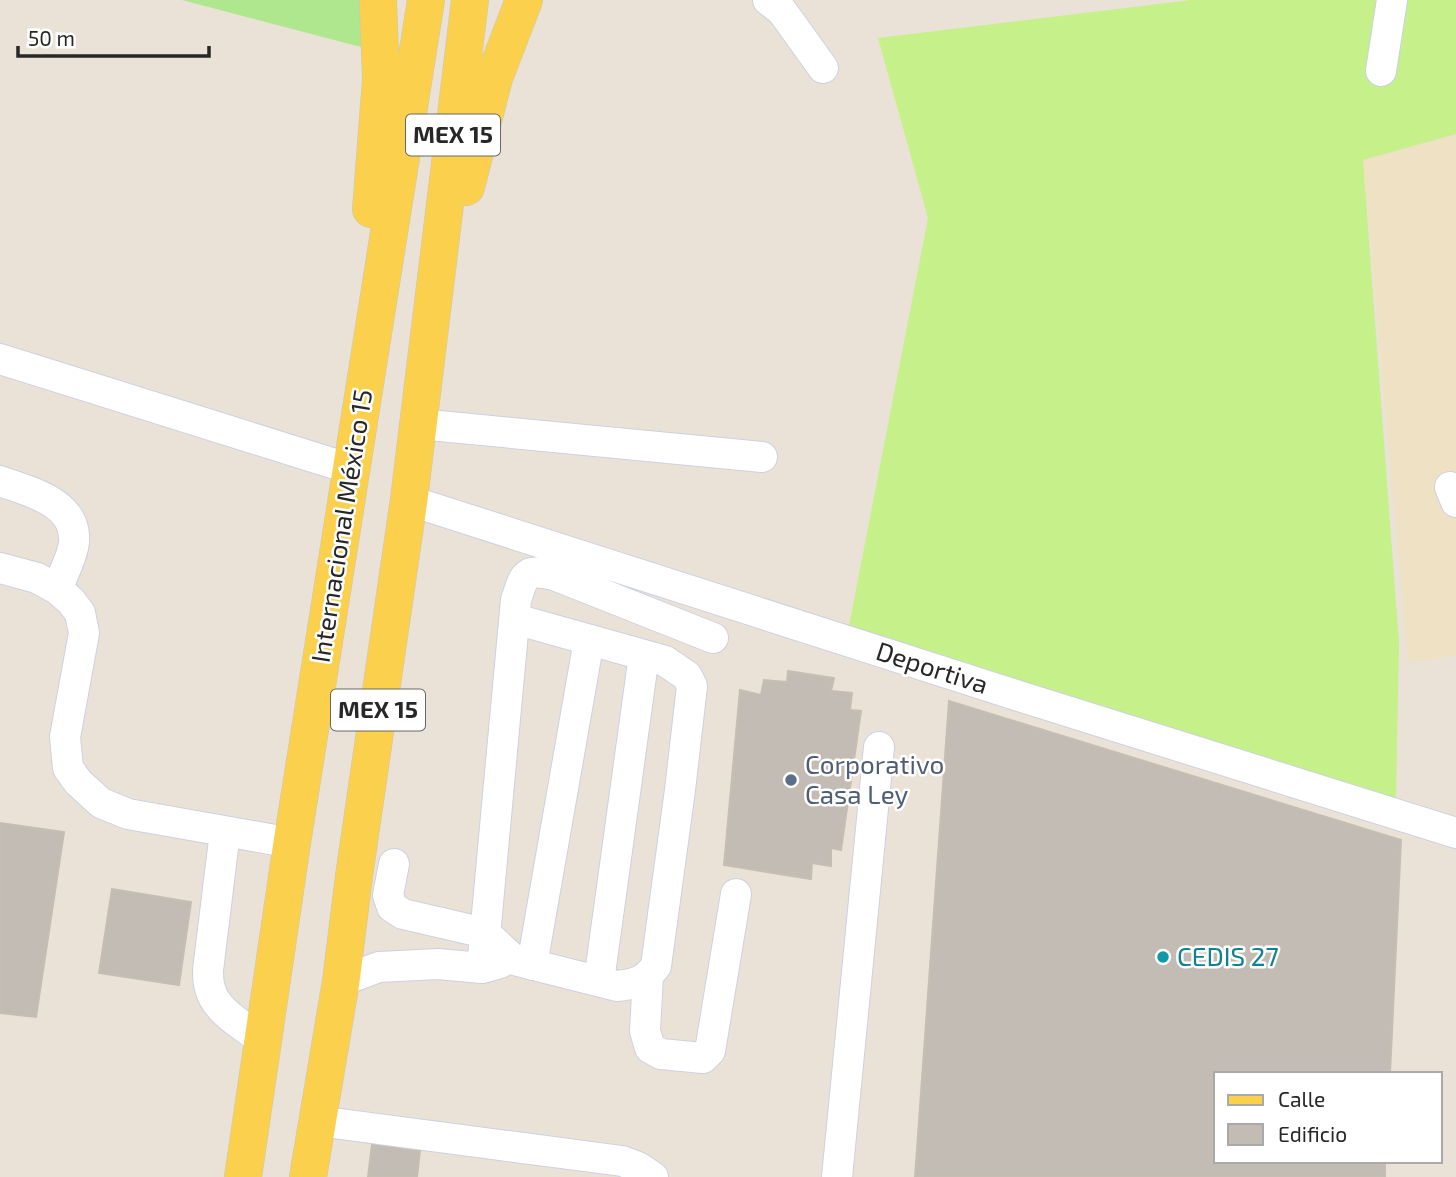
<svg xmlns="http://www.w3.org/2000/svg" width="1456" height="1177" font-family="'Exo 2',sans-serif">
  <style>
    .education { fill: #efe1c4 }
    .green { fill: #aee78e }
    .pitch { fill: #c6f089 }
    .building { fill: #c2bcb4; stroke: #c6beb1; stroke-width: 2 }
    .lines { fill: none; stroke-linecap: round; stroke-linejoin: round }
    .minor-casing { stroke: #ccd1e2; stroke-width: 32 }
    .major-casing { stroke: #c7c7c7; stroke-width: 38 }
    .minor { stroke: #fff; stroke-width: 30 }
    .major { stroke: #fbd04d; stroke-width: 37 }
    .service-dot { fill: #5c6f8a; stroke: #fff; stroke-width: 2.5 }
    .culture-dot { fill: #0f9aa8; stroke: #fff; stroke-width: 2.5 }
    .labels { text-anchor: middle; stroke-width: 5; stroke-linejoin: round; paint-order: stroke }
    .shield { fill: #fff; stroke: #686868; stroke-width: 2 }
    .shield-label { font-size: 24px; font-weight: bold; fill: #272727 }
    .street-label { font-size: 26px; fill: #272727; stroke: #fff }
    .service-label { font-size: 26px; fill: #4e5e75; stroke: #fff; text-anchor: start }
    .culture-label { font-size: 26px; fill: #0d838f; stroke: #fff; text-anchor: start }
  </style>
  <rect width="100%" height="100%" fill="#ebe2d7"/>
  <path class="education" d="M 1456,134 L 1456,656 L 1408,663 L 1363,160 Z"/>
  <path class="green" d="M 182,0 L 361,0 L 361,47 Z"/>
  <path class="pitch" d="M 1191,0 L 1456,0 L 1456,134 L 1363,160 L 1399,643 L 1396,799 L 847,636 L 928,218 L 878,38 Z"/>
  <path class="building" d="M 788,671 L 834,678 L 831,691 L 852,693 L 850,710 L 861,711 L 841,850 L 831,848 L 831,866 L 812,863 L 811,879 L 724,865 L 740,690 L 761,695 L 764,680 L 787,682 Z
    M 949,701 L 1401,840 L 1390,1074 L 1216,1074 L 1216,1161 L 1385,1161 L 1385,1177 L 915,1177 Z
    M 0,823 L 64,832 L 36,1017 L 0,1013 Z
    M 112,889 L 191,902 L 179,985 L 99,973 Z
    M 372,1144 L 420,1151 L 417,1177 L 368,1177 Z"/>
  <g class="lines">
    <g class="minor-casing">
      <path id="minor" d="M 768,0 L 782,11 L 823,68
        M 1381,71 L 1392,0
        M 0,359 L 351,469
        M 419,424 L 762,457
        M 0,481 C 30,492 77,502 74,542 C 73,556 62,576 57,589
        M 1450,487 L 1456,502
        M 409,499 L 420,504 L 1022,697 L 1456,833
        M 0,568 L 37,578 L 57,589 L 71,601 L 80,613 L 84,633 L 65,737 L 68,768 L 78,782 L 101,803 L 128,814 L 292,843
        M 225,832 L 208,970 C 208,976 208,982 210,988 C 215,1011 244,1026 262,1040
        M 394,864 L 388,895 L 392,907 L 403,914 L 485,933 L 514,960 L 617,986 C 636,984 645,981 656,966 L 680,790 L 692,686 L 687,676 L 665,661 L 515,619
        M 532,965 L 589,640
        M 482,968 L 516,600 C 525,573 524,569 554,575 L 713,638
        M 648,976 L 645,1031 L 650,1048 L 661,1054 L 703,1058 L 710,1051 L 736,894
        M 341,981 L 379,967 L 438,964 L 482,968 L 500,963
        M 599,981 L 644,655
        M 318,1121 L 622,1161 L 638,1167 L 653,1177
        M 837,1177 L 879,747"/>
    </g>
    <g class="major-casing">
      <path id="major" d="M 466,187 L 494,78 L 524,0
        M 371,209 L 381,79 L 378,0
        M 243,1177 L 292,843 L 426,0
        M 308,1177 L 341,981 L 354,876 L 409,499 L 470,0"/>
    </g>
    <use href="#minor" class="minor"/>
    <use href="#major" class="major"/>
  </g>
  <circle class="service-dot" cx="791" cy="780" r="7"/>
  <circle class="culture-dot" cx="1163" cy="957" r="7"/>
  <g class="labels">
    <g class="shield">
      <rect x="406" y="114.5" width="94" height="41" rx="5"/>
      <rect x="331" y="689.5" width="94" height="41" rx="5"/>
    </g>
    <g class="shield-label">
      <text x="453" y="143">MEX 15</text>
      <text x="378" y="718">MEX 15</text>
    </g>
    <g class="street-label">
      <text transform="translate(342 526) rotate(-81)" y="9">Internacional México 15</text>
      <text transform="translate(932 668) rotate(18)" y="9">Deportiva</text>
    </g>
    <g class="service-label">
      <text x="805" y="774">Corporativo<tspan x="805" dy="30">Casa Ley</tspan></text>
    </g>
    <g class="culture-label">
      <text x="1177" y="966">CEDIS 27</text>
    </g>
  </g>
  <rect x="1214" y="1072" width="228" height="91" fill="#ffffff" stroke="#a9a9a9" stroke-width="2"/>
  <rect x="1228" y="1095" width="35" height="10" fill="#fbd04d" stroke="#a9a9a9" stroke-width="2"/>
  <text x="1278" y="1107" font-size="21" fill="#272727">Calle</text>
  <rect x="1228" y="1124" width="35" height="21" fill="#c2bcb4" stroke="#a9a9a9" stroke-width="2"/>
  <text x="1278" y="1142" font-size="21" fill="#272727">Edificio</text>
  <path d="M18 46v10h191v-10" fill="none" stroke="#272727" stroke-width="3.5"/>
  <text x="28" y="46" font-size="21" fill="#272727" stroke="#ffffff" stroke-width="5" paint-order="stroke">50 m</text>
</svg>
